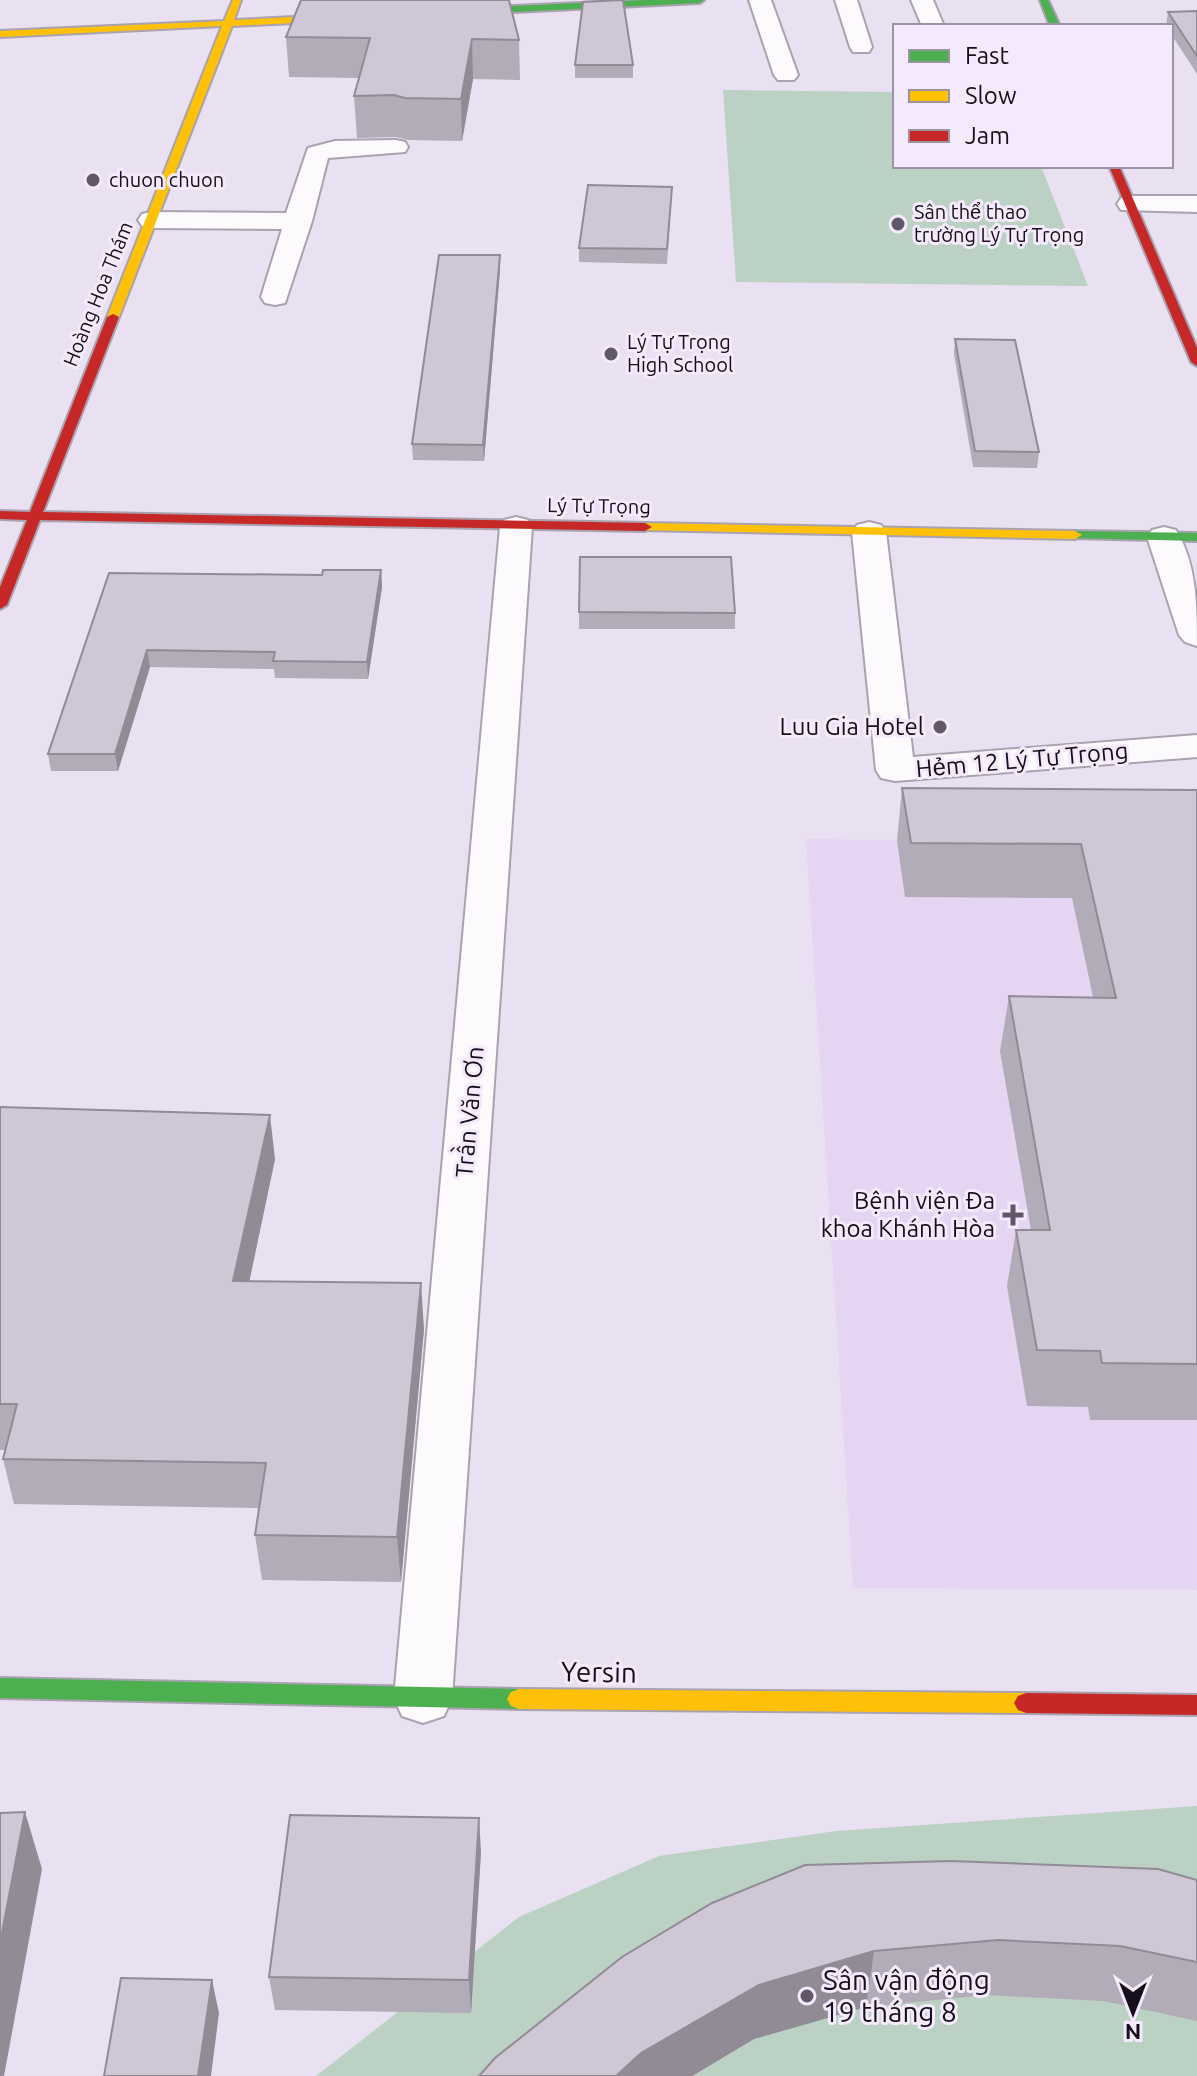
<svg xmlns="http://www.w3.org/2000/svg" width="1197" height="2076" font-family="Ubuntu,sans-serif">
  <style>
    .built { fill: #e5d5f3 }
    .green { fill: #bad1c3 }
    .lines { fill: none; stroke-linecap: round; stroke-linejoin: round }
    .street-casing { stroke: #a9a2af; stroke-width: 4 }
    .fast-casing { stroke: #a9a2af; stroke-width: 4 }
    .slow-casing { stroke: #a9a2af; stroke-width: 4 }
    .jam-casing { stroke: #a9a2af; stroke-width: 4 }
    .street { fill: #fcfafd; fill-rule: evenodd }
    .fast { fill: #4caf50; fill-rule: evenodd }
    .slow { fill: #ffc107; fill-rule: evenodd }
    .jam { fill: #c62828; fill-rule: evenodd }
    .wall { fill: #b2abb8 }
    .shaded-wall { fill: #918b96 }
    .building { fill: #cfc7d6; stroke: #918b96; stroke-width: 2 }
    .poi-dot { fill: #605866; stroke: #f4e9fd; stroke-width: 3 }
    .labels { text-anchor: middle; stroke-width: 6; stroke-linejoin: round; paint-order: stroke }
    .far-poi-label { font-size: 20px; fill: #160f1b; stroke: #f4e9fd; text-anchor: start }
    .far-street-label { font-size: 20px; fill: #160f1b; stroke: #f4e9fd }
    .poi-label { font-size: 24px; fill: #160f1b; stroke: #f4e9fd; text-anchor: end }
    .street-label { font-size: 24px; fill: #160f1b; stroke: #f4e9fd }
    .near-street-label { font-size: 28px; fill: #160f1b; stroke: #f4e9fd }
    .near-poi-label { font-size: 28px; fill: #160f1b; stroke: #f4e9fd; text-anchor: start }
  </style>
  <rect width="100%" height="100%" fill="#e9e0f2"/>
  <path class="built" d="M 806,839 L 1197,843 L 1197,1590 L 853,1588 Z"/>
  <path class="green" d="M 723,90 L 895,92 L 895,166 L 1041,166 L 1088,286 L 736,282 Z
    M 1197,1806 L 1197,2076 L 316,2076 L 519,1917 L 659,1856 L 836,1831 Z"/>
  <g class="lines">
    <g class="street-casing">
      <path id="street" d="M 749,0 L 771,0 L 798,75 L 794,80 L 778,80 L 774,75 Z
        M 835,0 L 857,0 L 872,47 L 869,52 L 853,52 L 850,47 Z
        M 911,0 L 933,0 L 944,26 L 922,26 Z
        M 396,140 L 405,142 L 408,147 L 405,152 L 328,158 L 312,221 L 285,303 L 275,305 L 265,303 L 261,297 L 282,229 L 151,228 L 142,226 L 138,220 L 142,214 L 151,212 L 286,213 L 308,148 L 335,141 Z
        M 1130,196 L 1197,196 L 1197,212 L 1121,210 L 1117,204 L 1121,198 Z
        M 516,517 L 528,520 L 532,527 L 452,1698 L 444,1716 L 423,1723 L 402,1716 L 394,1698 L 500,527 L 504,520 Z
        M 869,522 L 881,525 L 886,532 L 913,757 L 1197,735 L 1197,757 L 895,781 L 881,778 L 876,770 L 852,532 L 857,525 Z
        M 1164,527 L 1176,530 C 1197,564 1197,606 1197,646 L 1185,642 L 1179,635 L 1147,537 L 1152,530 Z"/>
    </g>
    <g class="fast-casing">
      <path id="fast" d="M 645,0 L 704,0 L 700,3 L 451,15 L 447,12 L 451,9 Z
        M 1040,0 L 1048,0 L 1060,26 L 1050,26 Z
        M 1075,531 L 1197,533 L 1197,541 L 1070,538 L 1070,532 Z
        M 0,1678 L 519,1689 L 527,1692 L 531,1699 L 527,1706 L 519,1709 L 0,1698 Z"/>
    </g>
    <g class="slow-casing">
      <path id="slow" d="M 233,0 L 241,0 L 234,20 L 354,14 L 358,17 L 354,20 L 232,26 L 119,317 L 109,319 L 107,317 L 222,26 L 0,37 L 0,31 L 224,21 Z
        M 645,523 L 1075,531 L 1082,535 L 1075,539 L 640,530 L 638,527 Z
        M 519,1689 L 1026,1693 L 1034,1696 L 1038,1703 L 1034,1710 L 1026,1713 L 519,1709 L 511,1706 L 507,1699 L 511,1692 Z"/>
    </g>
    <g class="jam-casing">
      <path id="jam" d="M 1109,166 L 1119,166 L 1197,348 L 1197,366 L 1191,362 Z
        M 113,314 L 119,317 L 43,512 L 645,523 L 652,527 L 645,531 L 40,520 L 7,605 L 0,609 L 0,587 L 27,520 L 0,519 L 0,511 L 30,512 L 107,317 Z
        M 1026,1693 L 1197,1695 L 1197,1715 L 1026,1713 L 1018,1710 L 1014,1703 L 1018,1696 Z"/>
    </g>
    <use href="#street" class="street"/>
    <use href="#fast" class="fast"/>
    <use href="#slow" class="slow"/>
    <use href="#jam" class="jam"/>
  </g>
  <path class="wall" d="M 1197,11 L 1197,74 L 1171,34 L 1171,26 L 1166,26 L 1168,12 Z
    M 286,37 L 519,40 L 520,80 L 473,79 L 462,141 L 408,140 L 396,137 L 357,138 L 354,96 L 359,78 L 289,77 Z
    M 575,65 L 633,65 L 633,78 L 575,78 Z
    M 672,187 L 667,264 L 579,262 L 579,248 Z
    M 500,270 L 484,461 L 413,460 L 412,444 Z
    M 955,339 L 1039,452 L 1037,468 L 973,467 L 954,354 Z
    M 381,570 L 382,587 L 368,679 L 275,678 L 274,669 L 150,667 L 118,771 L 51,771 L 48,754 L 109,573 L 322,575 Z
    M 579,612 L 735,613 L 735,629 L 579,629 Z
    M 902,788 L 1197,790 L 1197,1420 L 1090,1420 L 1088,1407 L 1027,1406 L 1007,1286 L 1016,1230 L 1031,1230 L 1000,1051 L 1009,996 L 1093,997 L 1072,898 L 905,897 L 897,841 Z
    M 0,1107 L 275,1159 L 249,1281 L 424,1329 L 401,1582 L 262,1580 L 255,1535 L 259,1508 L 14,1504 L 3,1459 L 5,1450 L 0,1450 Z
    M 481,1852 L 471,2013 L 275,2010 L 269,1977 Z
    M 1197,1880 L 1197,2021 L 1104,2001 L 986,1995 L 866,2007 L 754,2039 L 692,2076 L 479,2076 L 622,1957 Z"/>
  <path class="shaded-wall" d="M 472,39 L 473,79 L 462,141 L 461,99 Z
    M 500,255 L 500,270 L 484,461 L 483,445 Z
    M 381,570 L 382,587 L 368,679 L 367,662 Z
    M 147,650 L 150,667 L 118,771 L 115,754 Z
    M 270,1115 L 275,1159 L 240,1326 L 233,1281 Z
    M 421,1283 L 424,1329 L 401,1582 L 397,1537 Z
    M 25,1812 L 42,1869 L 4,2076 L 0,2076 L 0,1943 Z
    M 479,1818 L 481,1852 L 471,2013 L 469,1980 Z
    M 874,1951 L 866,2007 L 754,2039 L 692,2076 L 616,2076 L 641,2053 L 759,1985 Z
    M 212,1980 L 219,2013 L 211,2076 L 198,2076 Z"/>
  <path class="building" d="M 301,0 L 509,0 L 519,40 L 472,39 L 461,99 L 405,98 L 394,95 L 354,96 L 370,38 L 286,37 Z
    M 623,0 L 633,65 L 575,65 L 583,2 Z
    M 1197,11 L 1197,56 L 1168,12 Z
    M 588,185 L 672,187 L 667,249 L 579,248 Z
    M 439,255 L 500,255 L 483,445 L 412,444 Z
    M 955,339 L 1015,340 L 1039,452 L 975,451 Z
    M 580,557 L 731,557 L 735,613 L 579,612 Z
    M 323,570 L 381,570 L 367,662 L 273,661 L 275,652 L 147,650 L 115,754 L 48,754 L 109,573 L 322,575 Z
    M 902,788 L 1197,790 L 1197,1364 L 1102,1363 L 1100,1351 L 1037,1350 L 1016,1230 L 1050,1230 L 1009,996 L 1116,998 L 1081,844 L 911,843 Z
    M 0,1107 L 270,1115 L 233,1281 L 421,1283 L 397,1537 L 255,1535 L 266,1463 L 3,1459 L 17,1404 L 0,1404 Z
    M 25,1812 L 0,1943 L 0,1813 Z
    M 290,1815 L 479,1818 L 469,1980 L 269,1977 Z
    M 951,1861 L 1158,1869 L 1197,1880 L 1197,1962 L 1120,1946 L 998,1940 L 874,1951 L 759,1985 L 641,2053 L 616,2076 L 479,2076 L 495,2058 L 622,1957 L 712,1903 L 805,1865 Z
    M 121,1978 L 212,1980 L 198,2076 L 104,2076 Z"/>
  <g class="poi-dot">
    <circle cx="93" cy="180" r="8"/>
    <circle cx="898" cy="224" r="8"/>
    <circle cx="611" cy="354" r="8"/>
    <circle cx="940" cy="727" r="8"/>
    <path d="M1009 1203h8v8h8v8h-8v8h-8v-8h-8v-8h8z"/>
    <circle cx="807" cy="1996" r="8"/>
  </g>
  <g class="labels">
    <g class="far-poi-label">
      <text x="109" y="187">chuon chuon</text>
      <text x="914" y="219">Sân thể thao<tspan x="914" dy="23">trường Lý Tự Trọng</tspan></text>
      <text x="627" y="349">Lý Tự Trọng<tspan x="627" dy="23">High School</tspan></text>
    </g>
    <g class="far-street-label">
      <text transform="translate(98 294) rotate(-68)" y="7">Hoàng Hoa Thám</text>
      <text transform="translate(599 506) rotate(1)" y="7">Lý Tự Trọng</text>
    </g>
    <g class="poi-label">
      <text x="924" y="735">Luu Gia Hotel</text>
      <text x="995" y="1209">Bệnh viện Đa<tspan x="995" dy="28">khoa Khánh Hòa</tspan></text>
    </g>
    <g class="street-label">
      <text transform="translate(1022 760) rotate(-5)" y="8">Hẻm 12 Lý Tự Trọng</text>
      <text transform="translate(470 1112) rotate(-85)" y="8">Trần Văn Ơn</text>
    </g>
    <g class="near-street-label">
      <text transform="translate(599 1672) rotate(1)" y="10">Yersin</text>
    </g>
    <g class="near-poi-label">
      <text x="823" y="1990">Sân vận động<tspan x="823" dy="32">19 tháng 8</tspan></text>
    </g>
  </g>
  <rect x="893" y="24" width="280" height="144" fill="#f4e9fd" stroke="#9b92a3" stroke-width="2"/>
  <rect x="909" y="50" width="40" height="12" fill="#4caf50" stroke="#9b92a3" stroke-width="2"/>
  <text x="965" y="64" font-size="24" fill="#160f1b">Fast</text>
  <rect x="909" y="90" width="40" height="12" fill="#ffc107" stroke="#9b92a3" stroke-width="2"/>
  <text x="965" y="104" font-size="24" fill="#160f1b">Slow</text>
  <rect x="909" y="130" width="40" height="12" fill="#c62828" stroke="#9b92a3" stroke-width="2"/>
  <text x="965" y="144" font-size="24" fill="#160f1b">Jam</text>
  <g transform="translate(1133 2012) rotate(180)" stroke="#f4e9fd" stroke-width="6" paint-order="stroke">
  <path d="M0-6L14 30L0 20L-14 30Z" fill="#160f1b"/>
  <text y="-12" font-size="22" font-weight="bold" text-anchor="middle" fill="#160f1b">N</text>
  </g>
</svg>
